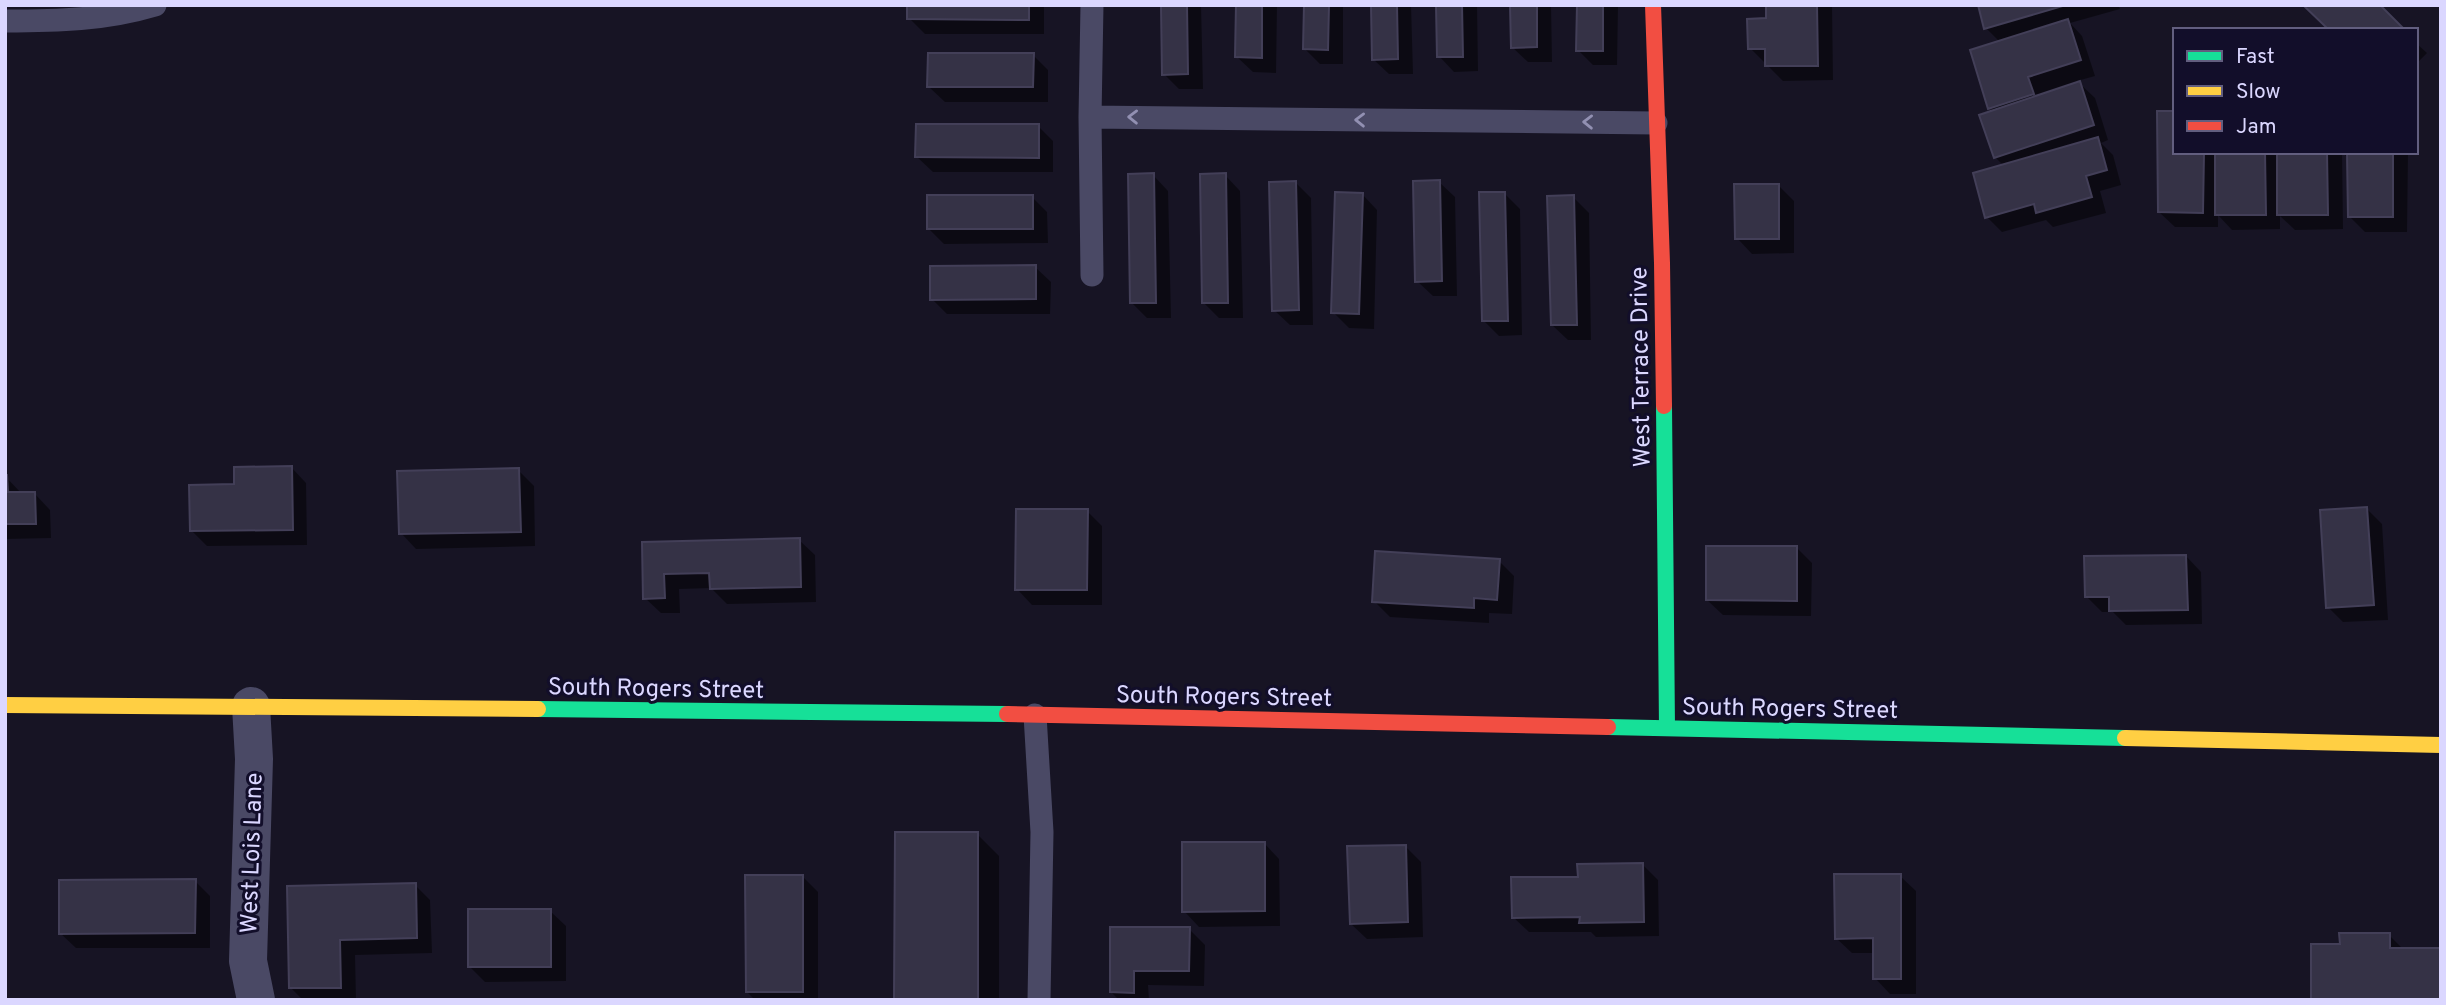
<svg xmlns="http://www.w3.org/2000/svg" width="2446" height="1005" font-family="Overpass,sans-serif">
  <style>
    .shadow { fill: #0007 }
    .building { fill: #353246; stroke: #433f58; stroke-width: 2 }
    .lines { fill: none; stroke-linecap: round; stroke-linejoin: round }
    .lane { stroke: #4a4965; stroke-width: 23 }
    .street { stroke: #4a4965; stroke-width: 38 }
    .fast { stroke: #16e098; stroke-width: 16 }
    .slow { stroke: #ffcf43; stroke-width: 16 }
    .jam { stroke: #f24e42; stroke-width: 16 }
    .oneway { stroke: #9290b2 }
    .labels { text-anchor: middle; stroke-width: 6; stroke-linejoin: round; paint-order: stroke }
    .street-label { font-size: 24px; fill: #dbd7ff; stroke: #120e2a }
  </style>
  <rect width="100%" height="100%" fill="#171424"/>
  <path class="shadow" d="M 909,5 L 1041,5 L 1044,7 L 1044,34 L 925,34 L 909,18 Z
    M 1162,5 L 1201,5 L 1203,89 L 1179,89 L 1164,74 Z
    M 1238,5 L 1277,5 L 1276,73 L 1253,72 L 1237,57 Z
    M 1305,5 L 1343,5 L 1343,64 L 1320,64 L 1305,49 Z
    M 1372,5 L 1411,5 L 1413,74 L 1389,74 L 1373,59 Z
    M 1438,5 L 1477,5 L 1478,71 L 1454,72 L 1439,56 Z
    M 1512,5 L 1551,5 L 1552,62 L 1528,62 L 1512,47 Z
    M 1579,5 L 1618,5 L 1617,65 L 1593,65 L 1578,50 Z
    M 1768,5 L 1832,6 L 1833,80 L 1783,81 L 1750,48 L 1768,20 Z
    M 1979,5 L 2118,5 L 2120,9 L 2070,23 L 2082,36 L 2095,76 L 2077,81 L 2095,98 L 2108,140 L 2101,143 L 2113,155 L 2121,185 L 2100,191 L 2106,213 L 2053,227 L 2046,220 L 2002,232 L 1987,217 L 2004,166 L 1995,157 L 1994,112 L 1990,108 L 2000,42 L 1986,28 Z
    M 2416,43 L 2427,53 L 2416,64 Z
    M 1033,55 L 1048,70 L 1048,102 L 945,102 L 929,87 Z
    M 1038,126 L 1053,141 L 1053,172 L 933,172 L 917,157 Z
    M 2175,152 L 2342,152 L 2343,229 L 2295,230 L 2280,216 L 2280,229 L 2232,230 L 2218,215 L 2218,227 L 2175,227 L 2159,212 Z
    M 2342,152 L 2408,152 L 2407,232 L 2365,232 L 2349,216 L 2349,159 Z
    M 1153,175 L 1168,191 L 1171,318 L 1147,318 L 1132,303 Z
    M 1225,175 L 1240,191 L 1243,318 L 1219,318 L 1204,303 Z
    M 1295,182 L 1311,198 L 1313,325 L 1290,325 L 1274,310 Z
    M 1439,182 L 1455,197 L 1457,296 L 1433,296 L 1417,281 Z
    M 1779,186 L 1794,201 L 1794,253 L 1752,254 L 1737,238 Z
    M 1362,194 L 1377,210 L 1374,329 L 1349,328 L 1333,312 Z
    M 1505,194 L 1520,209 L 1522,335 L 1499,336 L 1483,320 Z
    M 1032,197 L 1047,212 L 1048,243 L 944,244 L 929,229 Z
    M 1573,197 L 1589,213 L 1591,340 L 1568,340 L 1552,325 Z
    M 1035,267 L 1051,282 L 1050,314 L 947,314 L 932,299 Z
    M 5,368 L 7,369 L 6,427 L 5,427 Z
    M 291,467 L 306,483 L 307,545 L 207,546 L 192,531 L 236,486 Z
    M 518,470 L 534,486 L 535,546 L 416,549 L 401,533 Z
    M 5,476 L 22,494 L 35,494 L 50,510 L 51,538 L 5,539 Z
    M 2367,509 L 2382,524 L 2388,620 L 2343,622 L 2328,607 Z
    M 1087,511 L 1102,526 L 1102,605 L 1032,605 L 1017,589 Z
    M 799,540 L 815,555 L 816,602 L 727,604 L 711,588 L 679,589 L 680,613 L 661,613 L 645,598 L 644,543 Z
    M 1797,548 L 1812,563 L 1811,616 L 1723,615 L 1707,600 Z
    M 2186,556 L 2201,572 L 2202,624 L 2126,625 L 2113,612 L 2102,612 L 2087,597 Z
    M 1499,561 L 1514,576 L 1512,614 L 1489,613 L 1489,623 L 1390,617 L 1374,601 Z
    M 977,834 L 999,856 L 999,1000 L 896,1000 Z
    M 1264,843 L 1279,859 L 1280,926 L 1199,927 L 1184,911 Z
    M 1406,847 L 1421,862 L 1423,937 L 1367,939 L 1351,924 Z
    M 1643,865 L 1658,880 L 1659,936 L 1596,937 L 1591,932 L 1529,932 L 1513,917 L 1579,878 Z
    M 802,876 L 818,892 L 818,1000 L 755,1000 L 747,992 Z
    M 1900,876 L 1916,891 L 1916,994 L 1890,994 L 1875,978 L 1875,953 L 1852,953 L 1836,938 Z
    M 195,881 L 210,896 L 210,948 L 76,948 L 60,933 Z
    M 415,885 L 430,900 L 432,953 L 355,955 L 356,1000 L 303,1000 L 291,988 L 289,888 Z
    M 550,911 L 566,926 L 566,981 L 485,982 L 469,966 Z
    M 1112,928 L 1189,929 L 1205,945 L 1204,986 L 1148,985 L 1149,1000 L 1119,1000 L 1111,992 Z
    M 2389,935 L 2404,950 L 2441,1000 L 2341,946 Z"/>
  <path class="building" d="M 907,5 L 1029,5 L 1029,20 L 907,19 Z
    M 1161,5 L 1187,5 L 1188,74 L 1162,75 Z
    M 1236,5 L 1262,5 L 1262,58 L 1235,57 Z
    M 1304,5 L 1329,5 L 1328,50 L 1303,49 Z
    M 1371,5 L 1397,5 L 1398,59 L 1372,60 Z
    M 1436,5 L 1462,5 L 1463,57 L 1437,57 Z
    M 1510,5 L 1537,5 L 1537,47 L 1511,48 Z
    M 1577,5 L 1603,5 L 1603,51 L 1576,51 Z
    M 1766,5 L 1817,5 L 1818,66 L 1765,66 L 1765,49 L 1748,49 L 1747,19 L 1766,18 Z
    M 1978,5 L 2066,5 L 1984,29 Z
    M 2303,5 L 2380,5 L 2405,30 L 2329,30 Z
    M 2068,19 L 2081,60 L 2028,77 L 2034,94 L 1988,109 L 1970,50 Z
    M 928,53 L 1034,53 L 1033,87 L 927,87 Z
    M 2080,81 L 2094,125 L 1994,158 L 1979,115 Z
    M 2157,111 L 2175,111 L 2175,152 L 2204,152 L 2203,213 L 2158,212 Z
    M 916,124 L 1039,124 L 1039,158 L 915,157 Z
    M 2098,137 L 2107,170 L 2086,176 L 2092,197 L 2036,213 L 2034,204 L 1985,218 L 1973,173 Z
    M 2215,152 L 2265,152 L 2266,215 L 2215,215 Z
    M 2277,152 L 2327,152 L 2328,215 L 2277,215 Z
    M 2347,152 L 2393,152 L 2393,217 L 2348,217 Z
    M 1154,173 L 1156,303 L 1130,303 L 1128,174 Z
    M 1226,173 L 1228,303 L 1202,303 L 1200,174 Z
    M 1440,180 L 1442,281 L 1415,282 L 1413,181 Z
    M 1296,181 L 1299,310 L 1272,311 L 1269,182 Z
    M 1734,184 L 1779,184 L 1779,239 L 1735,239 Z
    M 1335,192 L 1363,193 L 1359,314 L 1331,313 Z
    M 1479,192 L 1505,192 L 1508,321 L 1482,321 Z
    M 927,195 L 1033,195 L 1033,229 L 927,229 Z
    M 1574,195 L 1577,325 L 1551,325 L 1547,196 Z
    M 1036,265 L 1036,299 L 930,300 L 930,266 Z
    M 292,466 L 293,530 L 190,531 L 189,485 L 234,484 L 234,467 Z
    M 519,468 L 521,532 L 399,534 L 397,471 Z
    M 5,475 L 7,475 L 8,492 L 35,492 L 36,524 L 5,524 Z
    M 2367,507 L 2374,605 L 2326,608 L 2320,510 Z
    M 1016,509 L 1088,509 L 1087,590 L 1015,590 Z
    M 800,538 L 801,587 L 710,589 L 709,573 L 664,574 L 665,598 L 643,599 L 642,542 Z
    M 1706,546 L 1797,546 L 1797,601 L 1706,600 Z
    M 1375,551 L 1500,559 L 1497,600 L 1474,598 L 1474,608 L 1372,602 Z
    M 2186,555 L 2188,610 L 2109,611 L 2109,597 L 2085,597 L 2084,556 Z
    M 895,832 L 978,832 L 978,1000 L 894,1000 Z
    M 1182,842 L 1265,842 L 1265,911 L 1182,912 Z
    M 1406,845 L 1408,922 L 1350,924 L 1347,846 Z
    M 1643,863 L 1644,922 L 1579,923 L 1580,917 L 1512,918 L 1511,877 L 1578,877 L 1577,864 Z
    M 1834,874 L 1901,874 L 1901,979 L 1873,979 L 1873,938 L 1835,939 Z
    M 745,875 L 803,875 L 803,992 L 746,992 Z
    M 196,879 L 195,933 L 59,934 L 59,880 Z
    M 416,883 L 417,938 L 340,940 L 341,988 L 289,988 L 287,886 Z
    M 468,909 L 551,909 L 551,967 L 468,967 Z
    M 1110,927 L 1190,927 L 1189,971 L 1134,971 L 1134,993 L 1110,992 Z
    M 2339,933 L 2390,933 L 2390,948 L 2441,948 L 2441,1000 L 2311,1000 L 2311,944 L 2340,944 Z"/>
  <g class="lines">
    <path class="lane" d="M 5,21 C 57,21 105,20 155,5
      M 1090,117 L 1656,123
      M 1092,275 L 1090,117 L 1092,5
      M 1035,715 L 1042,832 L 1039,1000"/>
    <path class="street" d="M 251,706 L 254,759 L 248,961 L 256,1000"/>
    <path class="fast" d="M 1664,406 L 1667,728
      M 538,709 L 1007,714
      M 1608,727 L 2125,738"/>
    <path class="slow" d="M 5,705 L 538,709
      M 2125,738 L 2441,745"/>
    <path class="jam" d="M 1653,5 L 1662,263 L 1664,406
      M 1007,714 L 1608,727"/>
  </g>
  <defs><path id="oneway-chevron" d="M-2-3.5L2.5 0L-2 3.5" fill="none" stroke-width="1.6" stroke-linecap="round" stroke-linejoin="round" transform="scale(1.75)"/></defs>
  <g class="oneway">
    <use href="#oneway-chevron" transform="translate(1133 117) rotate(-179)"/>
    <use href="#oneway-chevron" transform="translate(1360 120) rotate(-179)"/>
    <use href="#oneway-chevron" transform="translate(1588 122) rotate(-179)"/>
  </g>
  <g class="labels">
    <g class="street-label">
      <text transform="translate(1640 367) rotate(-91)" y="8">West Terrace Drive</text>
      <text transform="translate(656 688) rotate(1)" y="8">South Rogers Street</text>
      <text transform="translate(1224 696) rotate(1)" y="8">South Rogers Street</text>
      <text transform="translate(1790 708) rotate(1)" y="8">South Rogers Street</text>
      <text transform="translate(251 853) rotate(-88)" y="8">West Lois Lane</text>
    </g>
  </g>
  <rect width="2446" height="1005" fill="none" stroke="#dbd7ff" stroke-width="14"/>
  <rect x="2173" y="28" width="245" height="126" fill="#120e2a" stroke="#625e7f" stroke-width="2"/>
  <rect x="2187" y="51" width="35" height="10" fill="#16e098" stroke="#625e7f" stroke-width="2"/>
  <text x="2236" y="63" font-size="21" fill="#dbd7ff">Fast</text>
  <rect x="2187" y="86" width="35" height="10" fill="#ffcf43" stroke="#625e7f" stroke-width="2"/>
  <text x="2236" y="98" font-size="21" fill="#dbd7ff">Slow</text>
  <rect x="2187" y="121" width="35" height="10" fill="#f24e42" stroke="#625e7f" stroke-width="2"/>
  <text x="2236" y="133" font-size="21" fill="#dbd7ff">Jam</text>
</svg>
